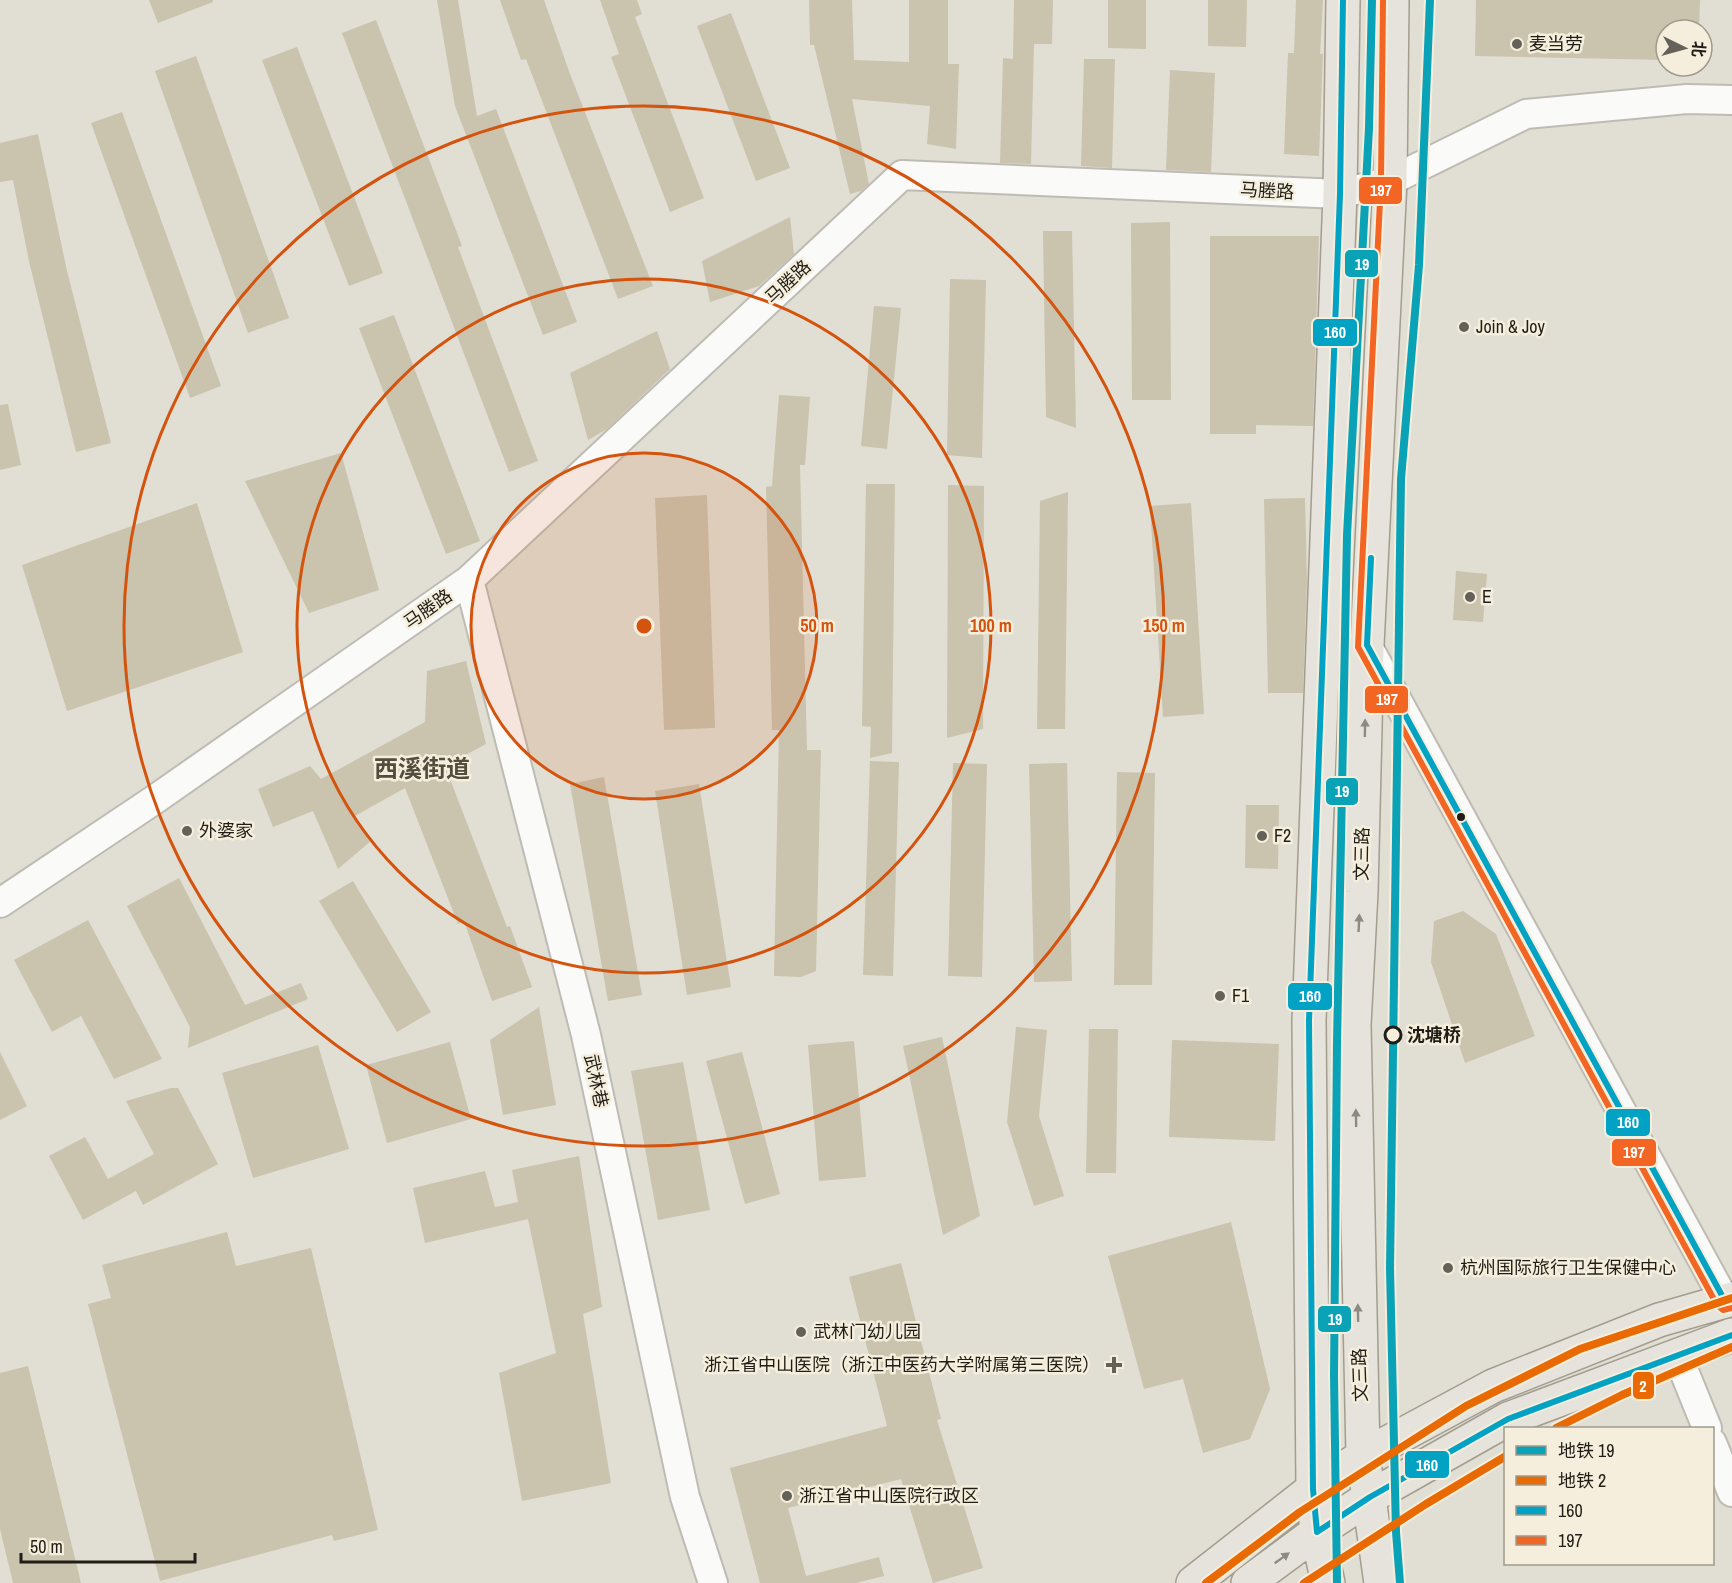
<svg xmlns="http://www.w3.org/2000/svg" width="1732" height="1583" font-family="'Archivo Narrow','Noto Sans SC',sans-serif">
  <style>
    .building { fill: #cac3ad }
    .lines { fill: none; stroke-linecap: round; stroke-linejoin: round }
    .minor-casing { stroke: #bdbbb3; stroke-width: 32 }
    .major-casing { stroke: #a29d8e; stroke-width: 36 }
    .minor { stroke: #fafaf9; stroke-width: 28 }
    .major { stroke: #e6e3dc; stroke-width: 33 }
    .bus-1-casing { stroke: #f5eedc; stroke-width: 10 }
    .bus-2-casing { stroke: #f5eedc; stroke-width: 10 }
    .bus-1 { stroke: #02a2c5; stroke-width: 6 }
    .bus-2 { stroke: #f26522; stroke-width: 6 }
    .metro-1-casing { stroke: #f5eedc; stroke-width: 12 }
    .metro-2-casing { stroke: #f5eedc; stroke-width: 12 }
    .metro-1 { stroke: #0aa2b6; stroke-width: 8 }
    .metro-2 { stroke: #e96a02; stroke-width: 8 }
    .oneway { fill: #8c8a83 }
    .ring { fill: none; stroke: #d4530d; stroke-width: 3 }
    .poi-dot { fill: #636158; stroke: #f5eedc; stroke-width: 2 }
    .bus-dot { fill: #1f1d16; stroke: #f5eedc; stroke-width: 2 }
    .stop-dot { fill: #f5eedc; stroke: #1f1d16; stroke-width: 3 }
    .labels { text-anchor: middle; stroke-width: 5; stroke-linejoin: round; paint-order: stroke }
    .poi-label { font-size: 18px; fill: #1f1d16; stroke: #f5eedc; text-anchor: start }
    .street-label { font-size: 18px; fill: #1f1d16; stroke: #f5eedc }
    .stop-label { font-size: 18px; font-weight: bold; fill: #1f1d16; stroke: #f5eedc; text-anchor: start }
    .district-label { font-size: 24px; font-weight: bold; fill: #534d3e; stroke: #f5eedc }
    .centre { fill: #d4530d; stroke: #f5eedc; stroke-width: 3 }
    .ring-label { font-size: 18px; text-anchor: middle; font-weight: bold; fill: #d4530d; stroke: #f5eedc; stroke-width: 5; stroke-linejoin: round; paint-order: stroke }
    .line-badge { stroke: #f5eedc; stroke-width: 2 }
    .badge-label { font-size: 16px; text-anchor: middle; font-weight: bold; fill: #fff }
  </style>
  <rect width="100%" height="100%" fill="#e1ded4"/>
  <path class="building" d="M 149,0 L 213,0 L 213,2 L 158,23 Z
    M 437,0 L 458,0 L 477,116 L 496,109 L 577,322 L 543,335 L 455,106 Z
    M 500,0 L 544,0 L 570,74 L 653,286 L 618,299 L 526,59 L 521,60 Z
    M 600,0 L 637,0 L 642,14 L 635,17 L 704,198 L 670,212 L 611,57 L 619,54 Z
    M 809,0 L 852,0 L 854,60 L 909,62 L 909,0 L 948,0 L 948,64 L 959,64 L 956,149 L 927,144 L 930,106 L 852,99 L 869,184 L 861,191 L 850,194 L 814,45 L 810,45 Z
    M 1014,0 L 1053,0 L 1052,44 L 1034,44 L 1031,164 L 1000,163 L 1003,58 L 1013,59 Z
    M 1108,0 L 1146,0 L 1146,49 L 1108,48 Z
    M 1208,0 L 1247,0 L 1246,47 L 1208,46 Z
    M 1296,0 L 1323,0 L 1320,54 L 1323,54 L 1319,156 L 1284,154 L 1288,53 L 1294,53 Z
    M 1476,0 L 1700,0 L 1699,30 L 1666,30 L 1666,60 L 1475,56 Z
    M 731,13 L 790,168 L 756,181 L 697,26 Z
    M 376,20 L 462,246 L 458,247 L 538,461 L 509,472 L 342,33 Z
    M 297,47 L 383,273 L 349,286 L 262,60 Z
    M 196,56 L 289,318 L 248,333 L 155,71 Z
    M 1084,59 L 1115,59 L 1112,168 L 1081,166 Z
    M 1170,70 L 1215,73 L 1211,172 L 1166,170 Z
    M 122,112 L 221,386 L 190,398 L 91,123 Z
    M 38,134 L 67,271 L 111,443 L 76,452 L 29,261 L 13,180 L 0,182 L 0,143 Z
    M 790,217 L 794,254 L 759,286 L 710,302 L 702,261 Z
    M 1170,222 L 1171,400 L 1132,400 L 1131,223 Z
    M 1043,231 L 1072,231 L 1076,428 L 1046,417 Z
    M 1210,236 L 1319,236 L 1313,426 L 1256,425 L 1256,434 L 1210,434 Z
    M 950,279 L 986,280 L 982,458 L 947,455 Z
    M 874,306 L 901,308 L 887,449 L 861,446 Z
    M 394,315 L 480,541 L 446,554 L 359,328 Z
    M 657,331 L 670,369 L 607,429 L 588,440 L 570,373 Z
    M 779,395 L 810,397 L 805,465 L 800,465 L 807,750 L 821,750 L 816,971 L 801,977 L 774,976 L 779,730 L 772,730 L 766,487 L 772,486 Z
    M 8,404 L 21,465 L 0,470 L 0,405 Z
    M 341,453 L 379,590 L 309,613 L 245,481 Z
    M 866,484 L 895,484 L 892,753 L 870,758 L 871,727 L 862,726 Z
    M 948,485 L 984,486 L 983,729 L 947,738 Z
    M 1068,492 L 1065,729 L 1037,729 L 1040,501 Z
    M 707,495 L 715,728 L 664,730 L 655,498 Z
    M 1305,498 L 1307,580 L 1303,693 L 1268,693 L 1264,499 Z
    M 197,503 L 243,652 L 67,711 L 22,565 Z
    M 1191,503 L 1204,714 L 1163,717 L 1150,506 Z
    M 1456,571 L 1487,574 L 1483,622 L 1453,620 Z
    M 466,661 L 486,744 L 445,766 L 507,927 L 510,926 L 532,987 L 492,1001 L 464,921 L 458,924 L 405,788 L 353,817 L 372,840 L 338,869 L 313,811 L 273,827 L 258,789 L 310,766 L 321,779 L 425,722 L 427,671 Z
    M 870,761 L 899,762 L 893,976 L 863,975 Z
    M 953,763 L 987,764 L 982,977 L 948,976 Z
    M 1067,763 L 1072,981 L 1034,982 L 1029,764 Z
    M 1117,772 L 1155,773 L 1152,985 L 1114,985 Z
    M 604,777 L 642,995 L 608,1001 L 570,784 Z
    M 699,784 L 731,987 L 687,995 L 655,791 Z
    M 1246,805 L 1279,805 L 1278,869 L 1245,868 Z
    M 179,878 L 245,1005 L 301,983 L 308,999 L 188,1048 L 190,1027 L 127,906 Z
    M 353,881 L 431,1012 L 397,1032 L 319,901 Z
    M 1463,911 L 1496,934 L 1535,1036 L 1465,1063 L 1431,962 L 1434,921 Z
    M 88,920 L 162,1059 L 114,1079 L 81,1016 L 52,1032 L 14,960 Z
    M 539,1007 L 556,1105 L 503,1115 L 490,1040 Z
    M 1016,1027 L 1047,1030 L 1039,1116 L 1064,1196 L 1034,1206 L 1007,1122 Z
    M 1089,1029 L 1118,1029 L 1116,1173 L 1086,1173 Z
    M 942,1037 L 980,1216 L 943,1235 L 903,1046 Z
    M 1172,1040 L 1279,1044 L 1275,1141 L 1169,1137 Z
    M 854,1041 L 866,1177 L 819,1181 L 808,1045 Z
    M 450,1042 L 471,1119 L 387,1143 L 366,1065 Z
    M 318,1045 L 349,1149 L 253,1178 L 222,1073 Z
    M 0,1052 L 27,1106 L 0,1120 Z
    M 742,1052 L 780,1194 L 745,1204 L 706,1061 Z
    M 683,1062 L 710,1210 L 658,1220 L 631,1071 Z
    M 171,1088 L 178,1088 L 218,1164 L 143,1205 L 136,1191 L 83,1220 L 49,1156 L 85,1137 L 108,1179 L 154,1154 L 126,1101 Z
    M 579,1156 L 602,1307 L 583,1314 L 611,1483 L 522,1501 L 499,1373 L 556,1353 L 528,1219 L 425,1243 L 413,1188 L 485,1171 L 495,1207 L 518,1202 L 512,1170 Z
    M 1231,1222 L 1270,1389 L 1250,1439 L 1203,1453 L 1183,1379 L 1144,1389 L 1108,1256 Z
    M 227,1232 L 236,1266 L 311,1248 L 378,1530 L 334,1541 L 332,1535 L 160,1581 L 88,1304 L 111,1298 L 102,1265 Z
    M 901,1263 L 941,1419 L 937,1420 L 983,1568 L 933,1583 L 901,1479 L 788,1508 L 806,1576 L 879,1557 L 884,1576 L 856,1583 L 760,1583 L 730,1468 L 887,1426 L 849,1277 Z
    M 28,1366 L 81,1583 L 13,1583 L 0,1529 L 0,1373 Z"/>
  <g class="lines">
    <g class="minor-casing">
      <path id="minor" d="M 469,580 L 586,1035 L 685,1497 L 713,1583
        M 1367,645 L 1725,1301
        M 0,903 L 154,800 L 469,580 L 902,175 L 1340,194 L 1390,181 L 1526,114 L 1687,99 L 1732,100
        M 1677,1354 L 1707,1428
        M 1712,1443 L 1732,1492"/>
    </g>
    <g class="major-casing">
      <path id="major" d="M 1193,1583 L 1313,1489 L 1363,1456 L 1493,1386 L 1659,1320 L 1732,1299
        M 1248,1583 L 1317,1532 L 1370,1497 L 1508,1419 L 1732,1335
        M 1328,1583 L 1317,1532 L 1313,1489 L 1309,1020 L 1340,194 L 1343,0
        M 1381,1583 L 1363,1456 L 1354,1025 L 1361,892 L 1367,645 L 1390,181 L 1392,0"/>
    </g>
    <use href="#minor" class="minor"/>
    <use href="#major" class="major"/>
    <g class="bus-1-casing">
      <path id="bus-1" d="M 1343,0 L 1340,194 L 1309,1020 L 1313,1489 L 1317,1532 L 1370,1497 L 1508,1419 L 1732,1335
        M 1371,558 L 1367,645 L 1725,1301 L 1732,1299"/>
    </g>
    <g class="bus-2-casing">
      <path id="bus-2" d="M 1383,0 L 1381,181 L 1358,647 L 1717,1305 L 1723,1310 L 1732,1308"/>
    </g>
    <use href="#bus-1" class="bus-1"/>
    <use href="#bus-2" class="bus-2"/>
    <g class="metro-1-casing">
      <path id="metro-1" d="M 1337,1583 L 1334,1375 L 1337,1043 L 1347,535 L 1369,128 L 1372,0
        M 1400,1583 L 1396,1532 L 1390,1268 L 1401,479 L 1419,265 L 1430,0"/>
    </g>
    <g class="metro-2-casing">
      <path id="metro-2" d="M 1556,1428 L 1622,1395 L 1732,1347
        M 1206,1583 L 1300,1512 L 1466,1406 L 1580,1349 L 1732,1298
        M 1304,1583 L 1426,1504 L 1506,1456"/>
    </g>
    <use href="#metro-1" class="metro-1"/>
    <use href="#metro-2" class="metro-2"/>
  </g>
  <defs><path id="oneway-solid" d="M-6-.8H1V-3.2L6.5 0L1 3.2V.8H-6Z" transform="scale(1.5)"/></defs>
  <g class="oneway">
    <use href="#oneway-solid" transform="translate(1365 728) rotate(-89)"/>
    <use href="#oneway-solid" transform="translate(1359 923) rotate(-87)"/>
    <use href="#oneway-solid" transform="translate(1356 1118) rotate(-91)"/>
    <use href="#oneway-solid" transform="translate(1358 1313) rotate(-91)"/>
    <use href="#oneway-solid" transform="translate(1282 1558) rotate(-36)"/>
  </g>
  <circle cx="644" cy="626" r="173" fill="#d4530d" fill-opacity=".12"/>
  <g class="ring">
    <circle cx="644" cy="626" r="173"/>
    <circle cx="644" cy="626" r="347"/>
    <circle cx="644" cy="626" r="520"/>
  </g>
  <g class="poi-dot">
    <circle cx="1517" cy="44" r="6"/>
    <circle cx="1464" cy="327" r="6"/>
    <circle cx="1470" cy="597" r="6"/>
    <circle cx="187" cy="831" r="6"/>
    <circle cx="1262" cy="836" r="6"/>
    <circle cx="1220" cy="996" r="6"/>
    <circle cx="1448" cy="1268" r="6"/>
    <circle cx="801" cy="1332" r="6"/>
    <path d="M1111 1356h6v6h6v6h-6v6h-6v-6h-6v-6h6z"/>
    <circle cx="787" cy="1496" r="6"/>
  </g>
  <circle class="bus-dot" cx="1461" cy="817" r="5"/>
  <circle class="stop-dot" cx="1393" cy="1035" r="8"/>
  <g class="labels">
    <g class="poi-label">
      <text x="1529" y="50">麦当劳</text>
      <text x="1476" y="333">Join &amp; Joy</text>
      <text x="1482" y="603">E</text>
      <text x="199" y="837">外婆家</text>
      <text x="1274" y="842">F2</text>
      <text x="1232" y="1002">F1</text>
      <text x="1460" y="1274">杭州国际旅行卫生保健中心</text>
      <text x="813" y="1338">武林门幼儿园</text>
      <text x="1100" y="1371" text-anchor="end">浙江省中山医院（浙江中医药大学附属第三医院）</text>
      <text x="799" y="1502">浙江省中山医院行政区</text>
    </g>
    <g class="street-label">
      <text transform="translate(1267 191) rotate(3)" y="6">马塍路</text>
      <text transform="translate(788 282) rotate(-43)" y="6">马塍路</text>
      <text transform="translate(428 609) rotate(-35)" y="6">马塍路</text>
      <text transform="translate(1362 854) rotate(-89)" y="6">文三路</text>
      <text transform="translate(596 1081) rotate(78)" y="6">武林巷</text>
      <text transform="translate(1360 1375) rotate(-92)" y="6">文三路</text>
    </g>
    <g class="stop-label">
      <text x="1407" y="1041">沈塘桥</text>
    </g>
    <g class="district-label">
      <text x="422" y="777">西溪街道</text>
    </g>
  </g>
  <circle cx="644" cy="626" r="9" class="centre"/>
  <g class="ring-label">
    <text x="817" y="632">50 m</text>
    <text x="991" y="632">100 m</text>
    <text x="1164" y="632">150 m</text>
  </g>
  <g class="line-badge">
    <rect x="1358" y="176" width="45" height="29" rx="6" fill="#f26522"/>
    <rect x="1344" y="249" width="35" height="29" rx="6" fill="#0aa2b6"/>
    <rect x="1312" y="318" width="46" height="29" rx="6" fill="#02a2c5"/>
    <rect x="1364" y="685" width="45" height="29" rx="6" fill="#f26522"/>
    <rect x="1325" y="777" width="34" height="29" rx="6" fill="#0aa2b6"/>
    <rect x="1287" y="982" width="46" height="29" rx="6" fill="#02a2c5"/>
    <rect x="1605" y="1108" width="46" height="29" rx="6" fill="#02a2c5"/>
    <rect x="1611" y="1138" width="46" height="29" rx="6" fill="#f26522"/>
    <rect x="1317" y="1305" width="35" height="28" rx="6" fill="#0aa2b6"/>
    <rect x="1632" y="1371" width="23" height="29" rx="6" fill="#e96a02"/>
    <rect x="1404" y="1450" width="46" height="29" rx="6" fill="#02a2c5"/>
  </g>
  <g class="badge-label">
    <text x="1381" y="196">197</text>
    <text x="1362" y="270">19</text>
    <text x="1335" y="338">160</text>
    <text x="1387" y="705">197</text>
    <text x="1342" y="797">19</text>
    <text x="1310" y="1002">160</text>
    <text x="1628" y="1128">160</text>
    <text x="1634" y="1158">197</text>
    <text x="1335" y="1325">19</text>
    <text x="1643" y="1392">2</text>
    <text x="1427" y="1471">160</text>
  </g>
  <rect x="1504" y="1427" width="210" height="138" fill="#f5eedc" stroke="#9f9a8d" stroke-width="1.5"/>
  <rect x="1516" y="1446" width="30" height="9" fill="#0aa2b6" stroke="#9f9a8d" stroke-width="1.5"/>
  <text x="1558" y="1457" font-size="18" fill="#1f1d16">地铁 19</text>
  <rect x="1516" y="1476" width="30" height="9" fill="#e96a02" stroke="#9f9a8d" stroke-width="1.5"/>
  <text x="1558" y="1487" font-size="18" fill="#1f1d16">地铁 2</text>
  <rect x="1516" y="1506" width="30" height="9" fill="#02a2c5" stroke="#9f9a8d" stroke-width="1.5"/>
  <text x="1558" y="1517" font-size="18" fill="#1f1d16">160</text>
  <rect x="1516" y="1536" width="30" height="9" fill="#f26522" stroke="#9f9a8d" stroke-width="1.5"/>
  <text x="1558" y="1547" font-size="18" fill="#1f1d16">197</text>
  <g transform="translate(1684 48) rotate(95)"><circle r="28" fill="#f5eedc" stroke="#9f9a8d" stroke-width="1.5"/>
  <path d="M0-4.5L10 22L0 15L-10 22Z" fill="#636158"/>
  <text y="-9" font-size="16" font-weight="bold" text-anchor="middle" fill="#1f1d16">北</text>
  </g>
  <path d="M21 1553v9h174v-9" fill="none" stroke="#1f1d16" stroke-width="3"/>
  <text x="30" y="1553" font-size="18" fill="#1f1d16" stroke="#f5eedc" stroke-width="4.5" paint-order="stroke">50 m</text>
</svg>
